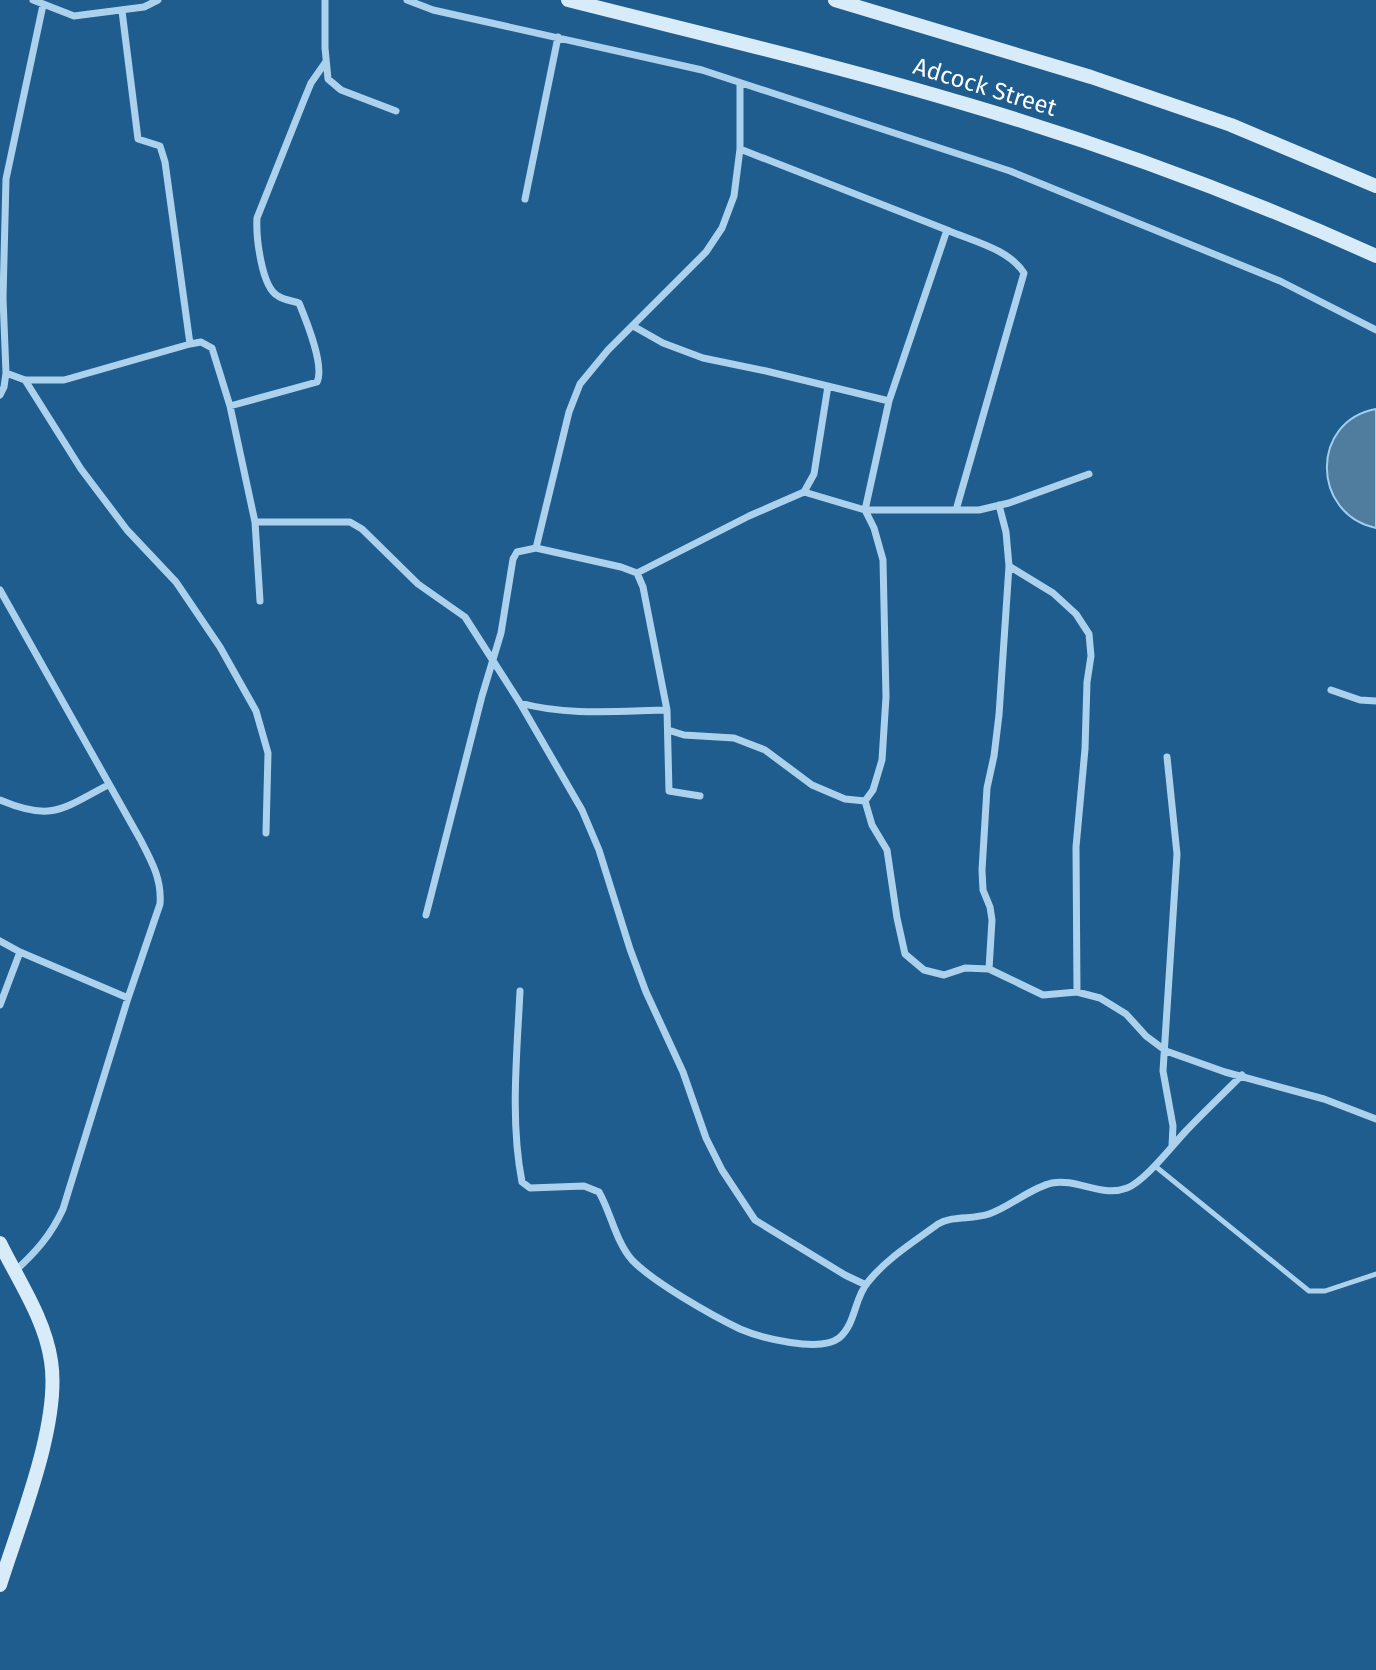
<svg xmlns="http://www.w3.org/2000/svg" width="1376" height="1670" font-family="'Fira Sans',sans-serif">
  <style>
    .water { fill: #507c9e; stroke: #9fceee; stroke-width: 2 }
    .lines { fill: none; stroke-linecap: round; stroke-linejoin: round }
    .lane { stroke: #acd1ed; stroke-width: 5 }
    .street { stroke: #acd1ed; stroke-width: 7 }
    .secondary { stroke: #d8ebf9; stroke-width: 14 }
    .labels { text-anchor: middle; stroke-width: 6; stroke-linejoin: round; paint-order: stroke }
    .street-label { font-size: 24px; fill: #fff; stroke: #1e5d8e }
  </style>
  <rect width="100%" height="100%" fill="#1e5d8e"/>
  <path class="water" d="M 1376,409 L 1376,528 C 1311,514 1310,421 1376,409 Z"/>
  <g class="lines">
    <path class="lane" d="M 1155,1166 L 1309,1291 L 1325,1291 L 1376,1274"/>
    <path class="street" d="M 33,0 L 74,16 L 144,7 L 158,0
      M 325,0 L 325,48 L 328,79 L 341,90 L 396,111
      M 407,0 L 433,10 L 702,70 L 1010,171 L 1280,281 L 1376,330
      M 122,11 L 138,139 L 160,146 L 165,162 L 190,344
      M 525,199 L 558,37
      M 947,230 C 972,241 1009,249 1024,273 L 956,510
      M 633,326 L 663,343 L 703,358 L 766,371 L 889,401
      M 6,373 L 25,380 L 64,380 L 190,344 L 201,342 L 212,348 L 230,406 L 255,522 L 260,601
      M 25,380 L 81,469 L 127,530 L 176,582 L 220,647 L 256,711 L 268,753 L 266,833
      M 0,395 L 4,387 L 6,373 L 3,298 L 6,179 L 43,5
      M 230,406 L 317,382 C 325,366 306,320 299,303 C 293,301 284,300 278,296 C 261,287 256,235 257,218 L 304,100 L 311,83 L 325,63
      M 804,492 L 865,510 L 979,510 L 1009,503 L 1089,474
      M 255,522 L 350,522 L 362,529 L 418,584 L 465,617 L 520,703 C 567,716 618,711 667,710
      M 1009,566 L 1053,593 L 1076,614 L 1089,634 L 1091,656 L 1087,682 L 1085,749 L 1076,847 L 1077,992
      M 637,573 L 749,516 L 804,492 L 814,474 L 828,386
      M 0,590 L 140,839 C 151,860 162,879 160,904 L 128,998 L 63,1209 C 51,1235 36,1252 15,1271
      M 1331,690 L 1360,700 L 1376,701
      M 520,703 L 582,810 L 599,850 L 630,949 L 646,992 L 683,1072 L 706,1138 L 722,1170 L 755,1220 L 845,1275 L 866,1285
      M 668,730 L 684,735 L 734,738 L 765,750 L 812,785 L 845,799 L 865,801 L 873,790 L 882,760 L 886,697 L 883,560 L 874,528 L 865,510 L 889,401 L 947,230 L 740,149
      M 1167,757 L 1177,854 L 1163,1071 L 1173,1126 L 1172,1146
      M 700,796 L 669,791 L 667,710 L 643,587 L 637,573 L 621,567 L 536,548 L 569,412 L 580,384 L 608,350 L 706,252 L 722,228 L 734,196 L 740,149 L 740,83
      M 0,800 C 52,822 62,809 108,785
      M 865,801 L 872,825 L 887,850 L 897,918 L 905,954 L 924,970 L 944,975 L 965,968 L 989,969 L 1043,995 L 1077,992 L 1100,998 L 1126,1014 L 1146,1036 L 1166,1051 L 1225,1072 L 1324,1099 L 1376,1119
      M 426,915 L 482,696 L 501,633 L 513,559 L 517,552 L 536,548
      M 0,941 L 20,952 L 128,998
      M 989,969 L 992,920 L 990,907 L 983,890 L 982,870 L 987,788 L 994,756 L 999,715 L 1009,566 L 1006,532 L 999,505
      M 520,991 C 517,1054 510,1121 522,1182 L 530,1188 L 584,1186 L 599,1192 C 611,1213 616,1242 632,1260 C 653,1282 711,1315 740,1329 C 761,1338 820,1353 839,1338 C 856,1324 854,1298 868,1282 C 886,1259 915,1241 938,1224 C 954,1215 971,1220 989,1214 C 1010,1207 1030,1188 1052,1183 C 1077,1178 1101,1198 1127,1188 C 1145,1181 1171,1147 1185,1132 C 1203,1113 1223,1094 1242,1075
      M 0,1005 L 20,952"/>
    <path class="secondary" d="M 568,0 C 702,34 836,65 969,105 C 1108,146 1244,196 1376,256
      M 835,0 L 1091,77 L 1231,125 L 1376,186
      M 0,1243 C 18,1280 45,1319 51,1361 C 61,1423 19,1524 0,1585"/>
  </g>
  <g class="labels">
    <g class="street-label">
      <text transform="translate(985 87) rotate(17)" y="8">Adcock Street</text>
    </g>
  </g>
</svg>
